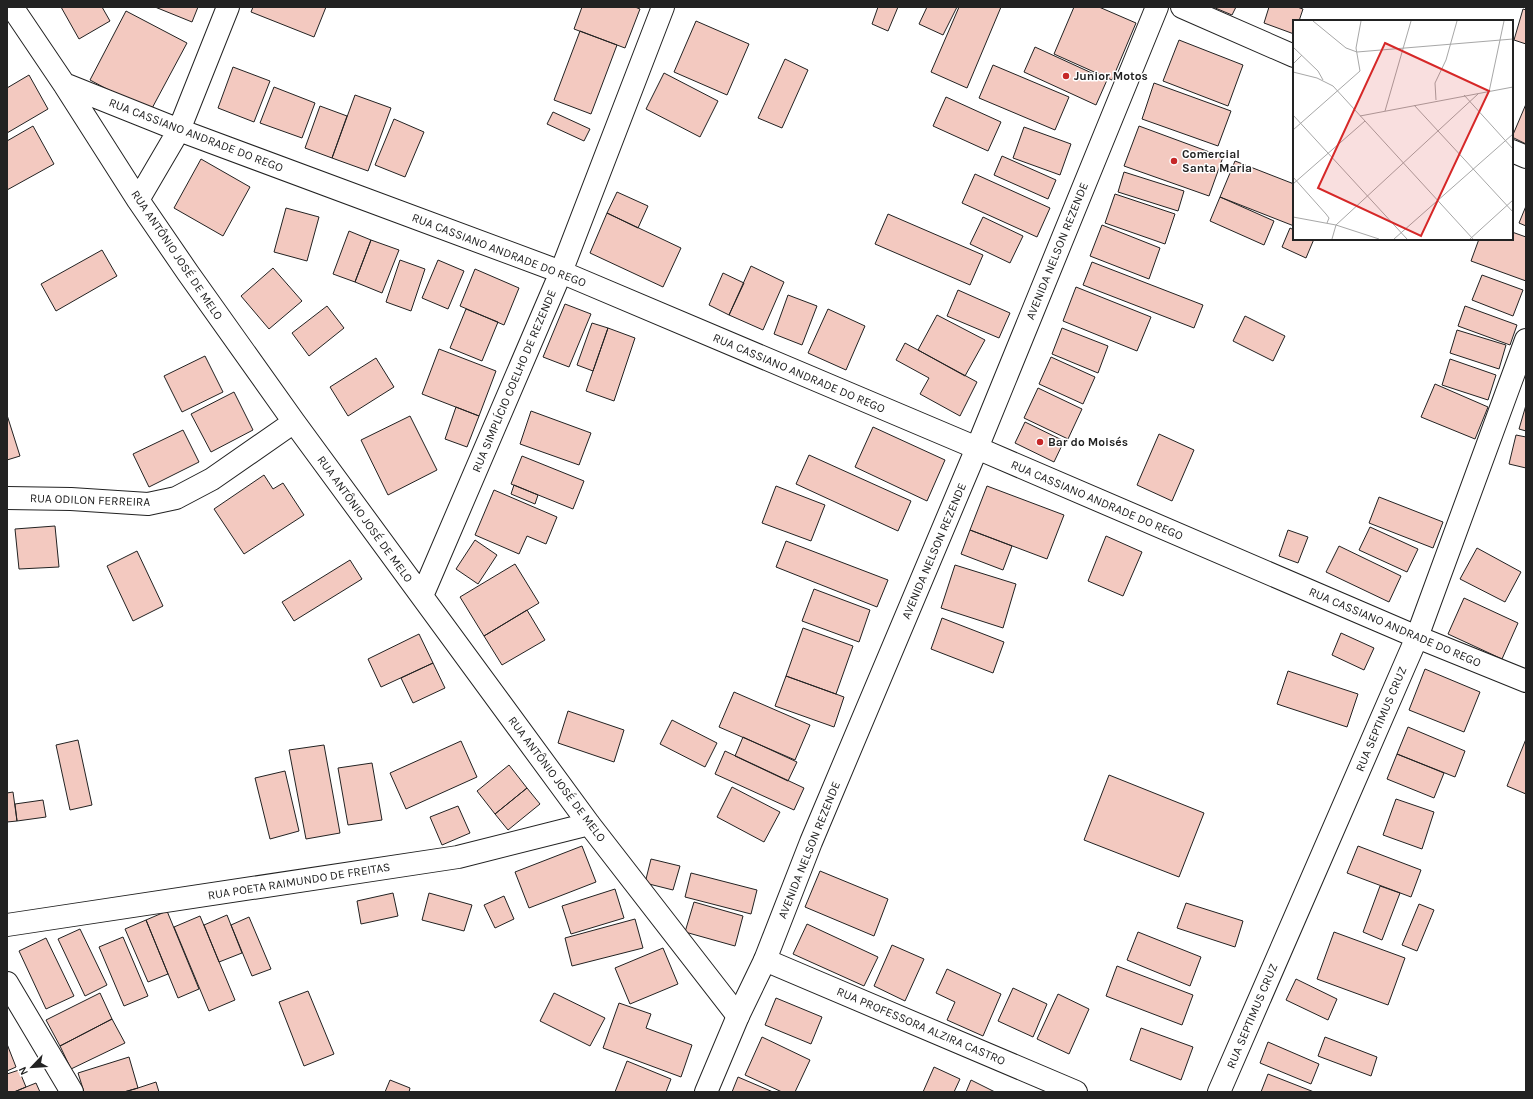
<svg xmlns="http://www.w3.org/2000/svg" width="1533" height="1099" font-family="Karla,sans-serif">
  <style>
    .building { fill: #f3c9c0; stroke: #222 }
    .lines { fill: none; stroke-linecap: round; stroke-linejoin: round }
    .minor-casing { stroke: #222; stroke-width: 24 }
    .major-casing { stroke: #222; stroke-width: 24 }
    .minor { stroke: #fff; stroke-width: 22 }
    .major { stroke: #fff; stroke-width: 22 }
    .poi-dot { fill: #c62828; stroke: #fff; stroke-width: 1.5 }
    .labels { text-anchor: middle; stroke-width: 3; stroke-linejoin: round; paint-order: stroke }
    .poi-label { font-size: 12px; font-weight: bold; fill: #222; stroke: #fff; text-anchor: start }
    .street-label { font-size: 12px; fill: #222; stroke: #fff }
    .inset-road { fill: none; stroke: #a7a7a7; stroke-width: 1 }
    .view { fill: #d62828; fill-opacity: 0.15; stroke: #d62828; stroke-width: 2 }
    .inset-edge { fill: none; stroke: #222; stroke-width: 2 }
  </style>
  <rect width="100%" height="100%" fill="#fff"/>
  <path class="building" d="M 61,7 L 102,7 L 110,21 L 79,39 Z
    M 155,7 L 198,7 L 192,22 Z
    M 253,7 L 326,7 L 314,37 L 251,12 Z
    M 582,7 L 635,7 L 640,9 L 625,48 L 574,29 Z
    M 878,7 L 898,7 L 888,31 L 872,24 Z
    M 927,7 L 957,7 L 943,35 L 919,24 Z
    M 959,7 L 1001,7 L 967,88 L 931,72 Z
    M 1074,7 L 1099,7 L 1136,23 L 1112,80 L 1054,54 Z
    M 1213,7 L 1236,7 L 1232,15 Z
    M 1269,7 L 1297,7 L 1303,9 L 1299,21 L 1294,21 L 1294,34 L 1264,23 Z
    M 1523,9 L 1526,10 L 1526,44 L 1514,40 Z
    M 126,11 L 187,43 L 150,112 L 90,80 Z
    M 696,21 L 749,44 L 727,95 L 674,72 Z
    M 580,31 L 617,45 L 591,114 L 554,100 Z
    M 1179,40 L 1243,65 L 1228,106 L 1163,81 Z
    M 1035,47 L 1107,80 L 1096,105 L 1024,72 Z
    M 785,59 L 808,70 L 782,128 L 758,118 Z
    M 993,65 L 1069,97 L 1055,130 L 979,98 Z
    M 233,67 L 270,81 L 254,122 L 218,108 Z
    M 664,73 L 718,101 L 700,137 L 646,109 Z
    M 29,75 L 48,109 L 7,133 L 7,88 Z
    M 1154,83 L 1231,111 L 1218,146 L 1142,119 Z
    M 274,87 L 315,103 L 302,138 L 260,123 Z
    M 355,95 L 391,108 L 368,171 L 332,158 Z
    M 946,97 L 1001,122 L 988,151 L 933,126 Z
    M 1526,104 L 1526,144 L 1512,137 Z
    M 320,106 L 347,116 L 332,158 L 305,148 Z
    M 553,112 L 590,129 L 584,141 L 547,124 Z
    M 394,119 L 424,132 L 405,177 L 375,165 Z
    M 33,126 L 54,164 L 7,190 L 7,141 Z
    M 1139,126 L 1223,157 L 1209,196 L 1124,166 Z
    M 1024,127 L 1071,144 L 1060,175 L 1013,158 Z
    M 1002,156 L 1056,180 L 1048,199 L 994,175 Z
    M 201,159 L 250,187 L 223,236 L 174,208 Z
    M 1235,161 L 1294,184 L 1294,226 L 1220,197 Z
    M 1124,172 L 1184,191 L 1178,211 L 1118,192 Z
    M 975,174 L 1050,208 L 1037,237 L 962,203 Z
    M 617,192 L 648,206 L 638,228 L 607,213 Z
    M 1115,194 L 1175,214 L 1165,244 L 1105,223 Z
    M 1220,197 L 1274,221 L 1264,245 L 1210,221 Z
    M 1526,206 L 1526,226 L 1519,223 Z
    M 286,208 L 319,217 L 307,261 L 274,252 Z
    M 607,213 L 681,248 L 663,287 L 590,253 Z
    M 888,214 L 983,255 L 970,285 L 875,244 Z
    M 983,217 L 1023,236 L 1010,263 L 970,244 Z
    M 1102,225 L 1160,248 L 1149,279 L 1090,256 Z
    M 1290,228 L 1294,230 L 1294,239 L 1314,239 L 1306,258 L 1282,247 Z
    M 349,231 L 371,240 L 355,282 L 333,274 Z
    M 1512,232 L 1526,237 L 1526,281 L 1471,261 L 1479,239 L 1512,239 Z
    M 371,240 L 399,250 L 382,293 L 355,282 Z
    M 102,250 L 117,276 L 56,311 L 41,284 Z
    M 400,260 L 425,269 L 411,311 L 386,302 Z
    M 438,260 L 464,271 L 448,309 L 422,298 Z
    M 1092,262 L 1203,305 L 1194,328 L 1083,285 Z
    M 751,266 L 784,282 L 763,330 L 729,315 Z
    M 273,268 L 302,301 L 269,329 L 241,296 Z
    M 475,269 L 519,288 L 504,325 L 460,306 Z
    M 723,273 L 744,283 L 729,315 L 709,305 Z
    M 1482,275 L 1523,290 L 1513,316 L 1472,300 Z
    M 1076,287 L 1151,317 L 1137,351 L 1063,321 Z
    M 958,290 L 1010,313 L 999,338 L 947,316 Z
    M 788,295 L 817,306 L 802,345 L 774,334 Z
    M 565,304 L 591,314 L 569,367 L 543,357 Z
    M 327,306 L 344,328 L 309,356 L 292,333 Z
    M 1465,306 L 1517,325 L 1510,345 L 1458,326 Z
    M 466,309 L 498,322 L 482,361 L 450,348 Z
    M 828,309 L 865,326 L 846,370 L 808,353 Z
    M 937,315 L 985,340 L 965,376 L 918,350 Z
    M 1245,316 L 1285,336 L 1273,361 L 1233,341 Z
    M 592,323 L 608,328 L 593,371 L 577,365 Z
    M 608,328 L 635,338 L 614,401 L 586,391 Z
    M 1062,328 L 1108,346 L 1098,373 L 1052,354 Z
    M 1457,330 L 1506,345 L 1499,369 L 1450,353 Z
    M 905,343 L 977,382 L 960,416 L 920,394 L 929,378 L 896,360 Z
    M 439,349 L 496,371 L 479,416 L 422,394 Z
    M 205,356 L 223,392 L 182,412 L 164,376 Z
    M 1051,357 L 1095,377 L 1083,404 L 1039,384 Z
    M 376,358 L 394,387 L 348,416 L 330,387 Z
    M 1450,359 L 1496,375 L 1488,400 L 1442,385 Z
    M 1435,384 L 1488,407 L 1475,439 L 1421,417 Z
    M 1038,388 L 1082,409 L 1068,439 L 1024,418 Z
    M 234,392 L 253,430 L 211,452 L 191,414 Z
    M 1526,405 L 1526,431 L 1519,429 Z
    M 456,407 L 479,416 L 467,447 L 445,439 Z
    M 531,411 L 591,433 L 579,465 L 520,444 Z
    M 7,415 L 20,456 L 7,460 Z
    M 410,416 L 437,470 L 388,495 L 361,440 Z
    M 1025,422 L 1064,441 L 1054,462 L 1015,443 Z
    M 873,427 L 945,460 L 927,501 L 855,467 Z
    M 183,430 L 199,462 L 149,487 L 133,454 Z
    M 1159,434 L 1194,450 L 1172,501 L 1137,485 Z
    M 1516,435 L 1526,437 L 1526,468 L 1509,464 Z
    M 809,455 L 911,501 L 898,531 L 796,484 Z
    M 522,456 L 584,481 L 573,509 L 511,484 Z
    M 264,475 L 273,489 L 283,483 L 304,515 L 244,554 L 214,509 Z
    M 514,485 L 538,495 L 535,504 L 511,494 Z
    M 776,486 L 825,505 L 811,541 L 762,523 Z
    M 987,486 L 1064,515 L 1047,559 L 970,530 Z
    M 494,490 L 557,517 L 546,544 L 527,536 L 519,554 L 475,535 Z
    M 1379,497 L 1443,522 L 1433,548 L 1369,523 Z
    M 55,526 L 59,567 L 19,569 L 15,529 Z
    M 1370,527 L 1418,549 L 1407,572 L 1359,550 Z
    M 970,530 L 1012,546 L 1003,570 L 961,554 Z
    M 1288,530 L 1308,537 L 1298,563 L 1279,556 Z
    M 1106,536 L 1142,552 L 1123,596 L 1088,581 Z
    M 475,540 L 497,555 L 478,584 L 456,569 Z
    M 786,541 L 888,580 L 877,607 L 776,567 Z
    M 1339,546 L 1401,576 L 1389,602 L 1326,572 Z
    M 1477,548 L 1521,572 L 1505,602 L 1460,579 Z
    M 137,551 L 163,606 L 133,621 L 107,566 Z
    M 350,560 L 362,579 L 294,621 L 282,602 Z
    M 515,564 L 539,603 L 484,636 L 460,597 Z
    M 955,565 L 1016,584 L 1003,628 L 941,608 Z
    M 814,589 L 870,610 L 859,642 L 802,621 Z
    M 1464,598 L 1518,623 L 1502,659 L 1448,634 Z
    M 527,610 L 545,640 L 502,665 L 484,636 Z
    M 942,618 L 1004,642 L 993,673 L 931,649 Z
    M 803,628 L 853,646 L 836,694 L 786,676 Z
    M 1341,633 L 1374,648 L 1364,670 L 1332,655 Z
    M 419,634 L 433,663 L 381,687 L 368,659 Z
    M 433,663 L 445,688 L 413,703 L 401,678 Z
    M 1425,669 L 1480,692 L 1464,732 L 1409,710 Z
    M 1288,671 L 1358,694 L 1347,727 L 1277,704 Z
    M 786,676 L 844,697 L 834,727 L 775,706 Z
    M 734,692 L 810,725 L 795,760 L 719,727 Z
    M 568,711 L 624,730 L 614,762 L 558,743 Z
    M 672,720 L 717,743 L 705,767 L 660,744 Z
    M 1408,727 L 1465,751 L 1455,777 L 1397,754 Z
    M 743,737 L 797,762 L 788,781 L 735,756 Z
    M 1526,739 L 1526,794 L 1507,786 Z
    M 78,740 L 92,805 L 70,810 L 56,745 Z
    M 461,741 L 477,777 L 406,809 L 390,773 Z
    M 324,745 L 340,833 L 306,839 L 289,750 Z
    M 725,751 L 804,788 L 794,810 L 715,774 Z
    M 1397,754 L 1444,773 L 1434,798 L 1387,779 Z
    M 372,763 L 382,820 L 348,825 L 338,768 Z
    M 509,765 L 527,788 L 495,814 L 477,791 Z
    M 285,771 L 299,831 L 270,839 L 255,778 Z
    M 1109,775 L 1204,813 L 1179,877 L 1084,840 Z
    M 732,787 L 780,812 L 764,842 L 717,817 Z
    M 527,788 L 540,804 L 508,830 L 495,814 Z
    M 13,792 L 17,821 L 7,822 L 7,793 Z
    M 1396,799 L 1434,812 L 1422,849 L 1383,835 Z
    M 43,800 L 46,817 L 17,821 L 15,804 Z
    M 458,806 L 470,833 L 442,845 L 430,817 Z
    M 582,846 L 596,882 L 529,908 L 515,872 Z
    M 1358,846 L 1421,870 L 1411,897 L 1347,873 Z
    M 651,859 L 680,866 L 673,890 L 645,883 Z
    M 820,871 L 888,899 L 874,936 L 805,907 Z
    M 691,873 L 757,890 L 751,914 L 685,897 Z
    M 1380,886 L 1400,893 L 1382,940 L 1363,932 Z
    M 615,889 L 624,918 L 571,934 L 562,906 Z
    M 393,893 L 398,916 L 361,924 L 357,901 Z
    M 429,893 L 472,905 L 464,931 L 422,920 Z
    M 504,896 L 514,919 L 495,928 L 484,905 Z
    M 694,902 L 743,916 L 735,946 L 685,932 Z
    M 1186,903 L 1243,921 L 1235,947 L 1177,928 Z
    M 1419,904 L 1434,910 L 1417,951 L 1402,945 Z
    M 167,911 L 199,989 L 178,998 L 146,920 Z
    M 227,915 L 242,953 L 219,962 L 204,925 Z
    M 200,916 L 235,1000 L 209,1011 L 174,927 Z
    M 249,917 L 271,969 L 252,976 L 231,925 Z
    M 635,919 L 643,948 L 572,966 L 565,938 Z
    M 146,920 L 168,974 L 148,982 L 125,929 Z
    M 807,924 L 878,957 L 864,986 L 793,954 Z
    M 80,929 L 107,985 L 85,996 L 58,939 Z
    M 1138,932 L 1201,957 L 1190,986 L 1127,960 Z
    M 1334,932 L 1405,958 L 1388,1005 L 1317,979 Z
    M 123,937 L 148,996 L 124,1006 L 99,947 Z
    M 46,938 L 74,996 L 46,1009 L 19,951 Z
    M 892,945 L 924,959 L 905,1001 L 874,986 Z
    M 663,948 L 678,984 L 630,1004 L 615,968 Z
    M 1117,966 L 1193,995 L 1182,1025 L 1106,996 Z
    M 947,969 L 1001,994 L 983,1036 L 947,1020 L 955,1002 L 936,993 Z
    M 1296,979 L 1337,999 L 1328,1020 L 1286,1000 Z
    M 1013,988 L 1047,1004 L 1033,1037 L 998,1021 Z
    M 308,991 L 334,1054 L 304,1066 L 279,1002 Z
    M 100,993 L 112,1019 L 60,1046 L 46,1020 Z
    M 554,993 L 605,1018 L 590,1046 L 540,1021 Z
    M 1058,994 L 1089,1009 L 1069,1054 L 1037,1039 Z
    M 776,998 L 822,1017 L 811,1044 L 765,1025 Z
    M 619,1003 L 651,1014 L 646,1028 L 692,1045 L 681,1077 L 603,1048 Z
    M 112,1019 L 125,1043 L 71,1069 L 60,1046 Z
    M 1141,1028 L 1193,1047 L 1181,1080 L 1130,1060 Z
    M 762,1037 L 810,1060 L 795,1092 L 782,1092 L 745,1075 Z
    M 1325,1037 L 1377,1057 L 1371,1076 L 1318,1056 Z
    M 1268,1042 L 1319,1064 L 1311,1084 L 1260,1063 Z
    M 7,1044 L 16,1067 L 7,1071 Z
    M 129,1057 L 138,1088 L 124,1092 L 84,1092 L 78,1073 Z
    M 627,1061 L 671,1079 L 666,1092 L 615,1092 Z
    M 934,1067 L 960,1079 L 954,1092 L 923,1092 Z
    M 19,1070 L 26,1087 L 14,1092 L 7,1092 L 7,1074 Z
    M 1268,1074 L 1314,1092 L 1261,1092 Z
    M 738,1077 L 773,1092 L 732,1092 Z
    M 390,1080 L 410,1088 L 409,1092 L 385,1092 Z
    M 971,1080 L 995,1092 L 966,1092 Z
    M 156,1082 L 159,1092 L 124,1092 L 138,1088 Z
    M 36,1083 L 40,1092 L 14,1092 L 26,1087 Z"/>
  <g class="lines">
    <g class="minor-casing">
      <path id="minor" d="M 12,7 L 64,84 L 138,200 L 188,273 L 294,422 L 589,824 L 738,1016
        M 1182,7 L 1294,56
        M 64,84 L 179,130 L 561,272 L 977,448 L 1417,637 L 1526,681
        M 1512,151 L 1526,157
        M 138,200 L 179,130 L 228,7
        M 7,498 L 71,499 L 148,504 L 176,498 L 212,479 L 294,422
        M 422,596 L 561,272 L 663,7
        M 7,925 L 458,857 L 589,824
        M 765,960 L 1076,1092
        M 7,983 L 72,1092
        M 1219,1092 L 1417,637 L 1526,340"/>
    </g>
    <g class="major-casing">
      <path id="major" d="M 706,1092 L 738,1016 L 765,960 L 811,842 L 977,448 L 1157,7"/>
    </g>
    <use href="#minor" class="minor"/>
    <use href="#major" class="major"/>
  </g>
  <g class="poi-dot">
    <circle cx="1066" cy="76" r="4"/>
    <circle cx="1174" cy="161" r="4"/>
    <circle cx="1040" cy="442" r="4"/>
  </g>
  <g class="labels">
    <g class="poi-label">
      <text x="1074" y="80">Junior Motos</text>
      <text x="1182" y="158">Comercial<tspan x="1182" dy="14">Santa Maria</tspan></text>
      <text x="1048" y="446">Bar do Moisés</text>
    </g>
    <g class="street-label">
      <text transform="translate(196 135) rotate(21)" y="4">RUA CASSIANO ANDRADE DO REGO</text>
      <text transform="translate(499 250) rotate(21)" y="4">RUA CASSIANO ANDRADE DO REGO</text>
      <text transform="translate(1057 251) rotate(-68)" y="4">AVENIDA NELSON REZENDE</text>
      <text transform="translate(177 255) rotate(56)" y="4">RUA ANTÔNIO JOSÉ DE MELO</text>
      <text transform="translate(799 373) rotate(23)" y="4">RUA CASSIANO ANDRADE DO REGO</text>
      <text transform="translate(514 381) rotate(-67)" y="4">RUA SIMPLÍCIO COELHO DE REZENDE</text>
      <text transform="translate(90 500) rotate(2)" y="4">RUA ODILON FERREIRA</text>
      <text transform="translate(1097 500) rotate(23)" y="4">RUA CASSIANO ANDRADE DO REGO</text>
      <text transform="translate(365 519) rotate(54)" y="4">RUA ANTÔNIO JOSÉ DE MELO</text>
      <text transform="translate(934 551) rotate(-67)" y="4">AVENIDA NELSON REZENDE</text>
      <text transform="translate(1395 627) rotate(23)" y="4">RUA CASSIANO ANDRADE DO REGO</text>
      <text transform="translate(1381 719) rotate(-67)" y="4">RUA SEPTIMUS CRUZ</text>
      <text transform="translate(557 779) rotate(53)" y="4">RUA ANTÔNIO JOSÉ DE MELO</text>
      <text transform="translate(809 850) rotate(-68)" y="4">AVENIDA NELSON REZENDE</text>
      <text transform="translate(299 881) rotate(-9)" y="4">RUA POETA RAIMUNDO DE FREITAS</text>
      <text transform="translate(1252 1016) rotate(-67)" y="4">RUA SEPTIMUS CRUZ</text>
      <text transform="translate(921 1026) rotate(23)" y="4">RUA PROFESSORA ALZIRA CASTRO</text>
    </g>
  </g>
  <g transform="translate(1293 20)">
    <rect width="220" height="220" fill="#fff"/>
    <path class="inset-road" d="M 20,1 L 53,28 L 64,32 L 220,19M 0,27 L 25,51 L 30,60M 0,44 L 9,35M 0,52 L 24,58 L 40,66 L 180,219M 196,72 L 211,1M 171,75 L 220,129M 143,80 L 142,63 L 153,40 L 164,1M 121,85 L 220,192M 92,91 L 118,1M 0,95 L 114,219M 67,96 L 220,67M 0,110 L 67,51 L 63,28 L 68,1M 0,157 L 33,194 L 36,198 L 34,203M 0,164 L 72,101M 0,197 L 43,205 L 86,219M 39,219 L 43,205 L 185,74M 101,219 L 220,114M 177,219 L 220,180"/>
    <path class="view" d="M 92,23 L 196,71 L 128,216 L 25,168 Z"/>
    <rect width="220" height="220" class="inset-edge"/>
  </g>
  <rect width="1533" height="1099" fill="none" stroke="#222222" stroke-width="16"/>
  <g transform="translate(32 1067) rotate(245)" stroke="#ffffff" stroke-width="3" paint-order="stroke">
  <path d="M0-3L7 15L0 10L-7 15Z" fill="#222222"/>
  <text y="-6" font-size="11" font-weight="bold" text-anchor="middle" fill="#222222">N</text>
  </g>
</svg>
